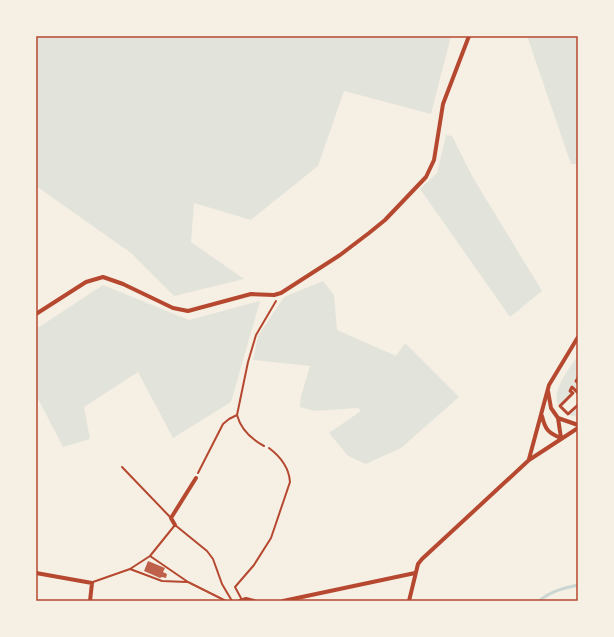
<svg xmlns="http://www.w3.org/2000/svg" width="614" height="637" font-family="Karla,sans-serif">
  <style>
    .green { fill: #e2e4dc }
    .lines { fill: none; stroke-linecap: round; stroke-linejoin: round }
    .stream { stroke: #c9d6d2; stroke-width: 3 }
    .building { fill: #bf614a }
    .path { stroke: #b5482f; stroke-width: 2 }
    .service { stroke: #b5482f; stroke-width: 2 }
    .pedestrian { stroke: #b5482f; stroke-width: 3 }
    .minor { stroke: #b5482f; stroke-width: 4 }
    .neatline { fill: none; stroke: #b5482f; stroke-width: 1.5 }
  </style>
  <rect width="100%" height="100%" fill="#f6efe4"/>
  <path class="green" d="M 36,36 L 451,36 L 431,114 L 344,91 L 318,166 L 251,220 L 194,203 L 191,242 L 244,279 L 174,296 L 131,253 L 36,186 Z
    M 527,36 L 578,36 L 578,164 L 571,164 Z
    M 446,135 L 452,136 L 472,176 L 542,291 L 510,317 L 420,189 L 437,173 Z
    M 323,281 L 334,295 L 337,330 L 396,356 L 405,343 L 459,397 L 401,448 L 366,464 L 348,456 L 329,433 L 361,411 L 358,408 L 315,411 L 300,407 L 301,396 L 310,366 L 253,360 L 258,336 L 284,297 Z
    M 103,285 L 189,320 L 260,301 L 231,402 L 173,438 L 138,372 L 84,407 L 90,439 L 63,447 L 36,395 L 36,329 Z
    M 578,355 L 578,393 L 572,388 L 570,391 L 573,393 L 560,406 L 568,414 L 578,405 L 578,417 C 570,416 567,414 561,409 C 547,395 570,368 578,355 Z"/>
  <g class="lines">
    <path class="stream" d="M 539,601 C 551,591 564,588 578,585"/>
  </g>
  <path class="building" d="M 148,561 L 165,568 L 163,572 L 167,574 L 166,578 L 162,577 L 160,578 L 144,571 Z"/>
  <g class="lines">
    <path class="path" d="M 237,415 C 241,430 251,439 264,446
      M 198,473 L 223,424 L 229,419 L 237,415 L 248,362 L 256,335 L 276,301"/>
    <path class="service" d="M 122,467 L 171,518
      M 150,556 L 188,582 L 226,601
      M 130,569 L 162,581 L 187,582
      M 93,582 L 130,569 L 150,556 L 175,525 L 207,551 L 213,559 L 222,584 L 232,601
      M 242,600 L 235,587 L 254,565 L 271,538 L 290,482 C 289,467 281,457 269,448"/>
    <path class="pedestrian" d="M 578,378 L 576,381 L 578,383
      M 578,393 L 572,387 L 570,391 L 573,393 L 560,406 L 568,414 L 578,405"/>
    <path class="minor" d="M 36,314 L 86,282 L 103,277 L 123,284 L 173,308 L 188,311 L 251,294 L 274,295 L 281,293 L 340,255 L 369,233 L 385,220 L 426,177 L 434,160 L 443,104 L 469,36
      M 542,416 C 545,429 548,433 561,438 L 558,418 L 551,408 L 548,391
      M 558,418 L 578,425
      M 529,459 L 549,385 L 578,337
      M 175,525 L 171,518 L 196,478
      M 36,573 L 92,583 L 90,601
      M 240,601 L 246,599 L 254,601
      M 283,601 L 415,573
      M 409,601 L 418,564 L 422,559 L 529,460 L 578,428"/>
  </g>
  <rect width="614" height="637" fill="none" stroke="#f6efe4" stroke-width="74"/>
  <rect x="37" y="37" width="540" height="563" class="neatline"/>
</svg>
